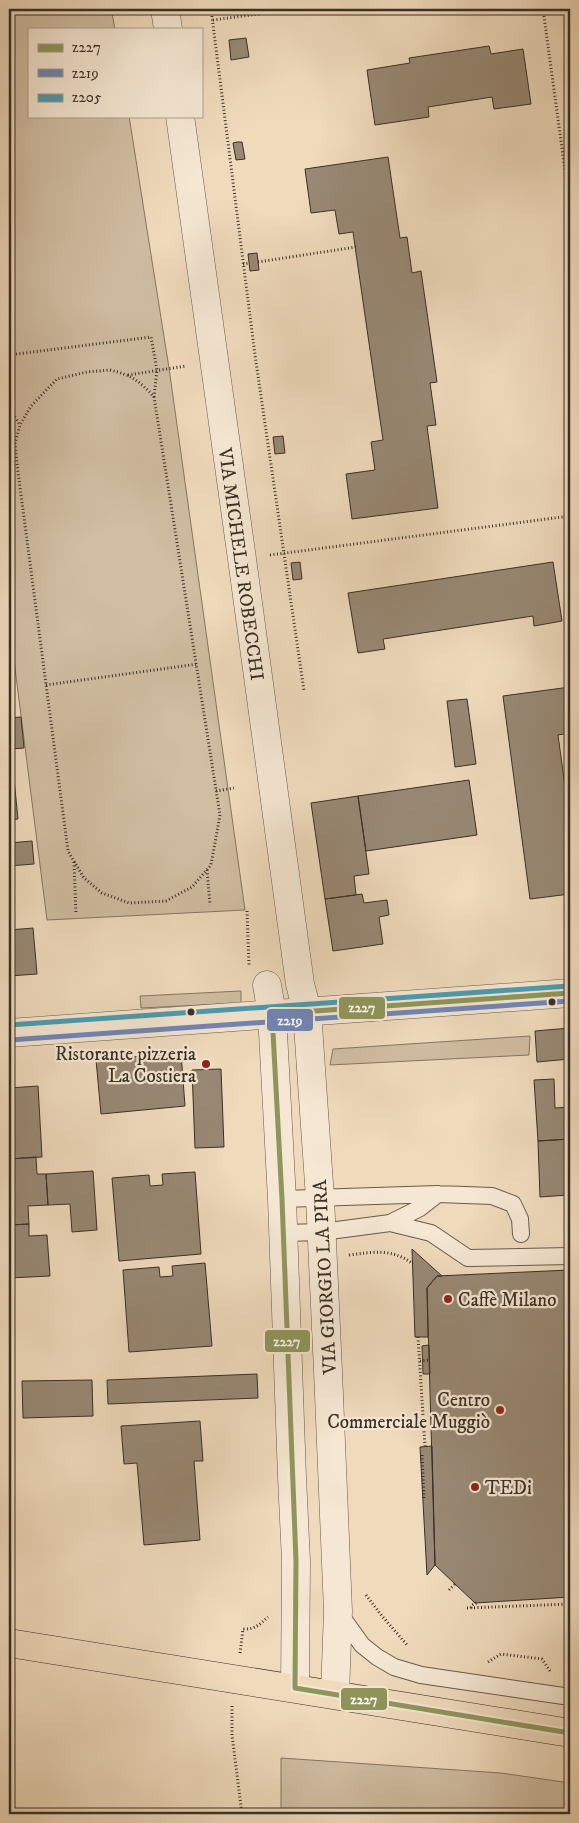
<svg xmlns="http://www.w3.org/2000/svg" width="579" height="1823" font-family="'IM FELL DW Pica',serif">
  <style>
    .green { fill: #d0bda2; stroke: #857664 }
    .building { fill: #988874; stroke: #3a2f25 }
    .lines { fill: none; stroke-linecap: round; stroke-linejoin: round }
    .service-casing { stroke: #675a4b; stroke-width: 18 }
    .minor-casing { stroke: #675a4b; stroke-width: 29 }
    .tertiary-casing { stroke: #675a4b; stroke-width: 29 }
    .primary-casing { stroke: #3a2f25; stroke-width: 29 }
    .path { stroke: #3a2f25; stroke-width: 3; stroke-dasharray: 1 2.5; stroke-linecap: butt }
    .service { stroke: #f5e7d3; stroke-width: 16 }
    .minor { stroke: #f5e7d3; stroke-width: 28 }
    .tertiary { stroke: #f5e7d3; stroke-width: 28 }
    .primary { stroke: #efdabc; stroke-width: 28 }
    .bus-1-casing { stroke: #f5e7d3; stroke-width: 9 }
    .bus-2-casing { stroke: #f5e7d3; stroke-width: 9 }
    .bus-3-casing { stroke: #f5e7d3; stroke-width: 9 }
    .bus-1 { stroke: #8f965b; stroke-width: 5 }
    .bus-2 { stroke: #7186b7; stroke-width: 5 }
    .bus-3 { stroke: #4b9cb1; stroke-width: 5 }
    .bus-dot { fill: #3a2f25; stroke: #f5e7d3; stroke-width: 2 }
    .poi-dot { fill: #8f2418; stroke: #f5e7d3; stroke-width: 2 }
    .labels { text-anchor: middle; stroke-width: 4.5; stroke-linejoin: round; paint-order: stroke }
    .street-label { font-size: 19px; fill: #3a2f25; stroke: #f5e7d3 }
    .poi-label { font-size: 19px; fill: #3a2f25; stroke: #f5e7d3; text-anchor: end }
    .line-badge { stroke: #f5e7d3; stroke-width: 2 }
    .badge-label { font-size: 14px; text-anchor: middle; font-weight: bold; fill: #fff }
  </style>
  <rect width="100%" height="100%" fill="#efdabc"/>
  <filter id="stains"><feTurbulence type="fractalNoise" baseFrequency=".004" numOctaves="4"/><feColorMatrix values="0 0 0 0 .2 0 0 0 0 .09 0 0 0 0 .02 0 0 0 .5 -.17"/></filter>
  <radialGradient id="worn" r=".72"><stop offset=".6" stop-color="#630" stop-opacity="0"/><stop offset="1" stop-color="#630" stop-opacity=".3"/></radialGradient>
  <path class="green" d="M 9,9 L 111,9 L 115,29 L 29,29 L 29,116 L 129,116 L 169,368 L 245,910 L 47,920 L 9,621 Z
    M 241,991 L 241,1003 L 141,1008 L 140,996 Z
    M 530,1036 L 529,1055 L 330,1065 L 333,1049 Z
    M 281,1758 L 501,1773 L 570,1783 L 570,1814 L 281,1814 Z"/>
  <path class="building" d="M 246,38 L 249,57 L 231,60 L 229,40 Z
    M 489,46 L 491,54 L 523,49 L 531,104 L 494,109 L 492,97 L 428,107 L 429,117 L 375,125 L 367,70 L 410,63 L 409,58 Z
    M 237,142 L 242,142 L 245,159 L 236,160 L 233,143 Z
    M 388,157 L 400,238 L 407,237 L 412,273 L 421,271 L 437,382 L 430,383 L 436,425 L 427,426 L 438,508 L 352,519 L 346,474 L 375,470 L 371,442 L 383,440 L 353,232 L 339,234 L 335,210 L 311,213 L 305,169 Z
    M 257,253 L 259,270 L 250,271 L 248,254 Z
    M 283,436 L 285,453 L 275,454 L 273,437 Z
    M 300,562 L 302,579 L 293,580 L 291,563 Z
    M 553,562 L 562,621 L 534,626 L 533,616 L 383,639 L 385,649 L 358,653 L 348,593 Z
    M 570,687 L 570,733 L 558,735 L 570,823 L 570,894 L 530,899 L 503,696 Z
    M 467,699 L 476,764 L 455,767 L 447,701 Z
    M 21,717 L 24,748 L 11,749 L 18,819 L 9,820 L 9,718 Z
    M 469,780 L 477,835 L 366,851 L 358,796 Z
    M 358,796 L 369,874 L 354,876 L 356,895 L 325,899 L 311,803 Z
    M 32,841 L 34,864 L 9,866 L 9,843 Z
    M 362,894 L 364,903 L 387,900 L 389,915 L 379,917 L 383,944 L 333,951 L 325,899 Z
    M 33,928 L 37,974 L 9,976 L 9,930 Z
    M 570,1028 L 570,1059 L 537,1062 L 535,1031 Z
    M 181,1053 L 185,1106 L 101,1114 L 96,1060 Z
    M 221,1069 L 224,1147 L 195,1148 L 192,1070 Z
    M 554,1079 L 555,1108 L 570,1107 L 570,1139 L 538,1141 L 534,1080 Z
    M 38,1086 L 42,1157 L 9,1159 L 9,1088 Z
    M 570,1139 L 570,1152 L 566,1153 L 568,1195 L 540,1197 L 538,1141 Z
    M 36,1157 L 37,1174 L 46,1174 L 48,1205 L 28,1206 L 29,1224 L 9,1225 L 9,1159 Z
    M 93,1171 L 97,1230 L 72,1232 L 70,1204 L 48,1205 L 46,1174 Z
    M 195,1172 L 201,1254 L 119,1261 L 112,1178 L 149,1175 L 150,1186 L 163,1185 L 162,1174 Z
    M 29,1224 L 29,1236 L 47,1235 L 50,1276 L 9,1278 L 9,1225 Z
    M 412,1249 L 442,1276 L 437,1276 L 427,1288 L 428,1337 L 415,1337 Z
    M 205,1263 L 212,1346 L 129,1352 L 123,1270 L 159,1267 L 160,1277 L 173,1276 L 172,1266 Z
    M 570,1270 L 570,1597 L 475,1603 L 435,1565 L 427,1288 L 437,1276 Z
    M 429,1345 L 430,1374 L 423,1374 L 422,1346 Z
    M 257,1374 L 258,1398 L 108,1404 L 107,1380 Z
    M 92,1380 L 93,1416 L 23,1418 L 22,1381 Z
    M 200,1421 L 203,1461 L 194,1461 L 200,1540 L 144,1545 L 137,1463 L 124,1464 L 121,1426 Z
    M 432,1446 L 435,1565 L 427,1575 L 420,1447 Z
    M 9,1505 L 11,1505 L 14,1558 L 9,1558 Z"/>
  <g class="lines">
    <g class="service-casing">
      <path id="service" d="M 282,1199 L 438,1194 L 492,1196 L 513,1204 L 520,1219 L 521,1234
        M 390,1223 L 431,1233 L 468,1258 L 570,1256
        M 284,1233 L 322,1232 L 390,1223 L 420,1208 L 438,1194
        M 339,1613 L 362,1645 L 377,1657 L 394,1667 L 421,1675 L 570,1697"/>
    </g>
    <g class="minor-casing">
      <path id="minor" d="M 165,9 L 168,29
        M 180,116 L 242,559 L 300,984 L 307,1011
        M 267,985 L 272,1014"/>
    </g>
    <g class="tertiary-casing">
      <path id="tertiary" d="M 307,1011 L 320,1198 L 328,1371 L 338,1611 L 335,1694
        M 272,1014 L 282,1199 L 292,1477 L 296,1561 L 295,1688
        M 9,1033 L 570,993"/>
    </g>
    <g class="primary-casing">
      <path id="primary" d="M 9,1643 L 570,1733"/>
    </g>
    <path class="path" d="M 211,9 L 255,355 L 304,691
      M 543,9 L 570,207
      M 213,20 L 296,9
      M 258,262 L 356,247
      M 243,264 L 249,263
      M 9,355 L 151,337 L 157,370 L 154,397
      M 110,370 C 131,375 140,381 154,397 L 220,815 L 211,865 L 192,887 L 166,901 L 129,903 L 102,893 L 84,878 L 68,851 L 18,472 L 15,443 L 20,425 L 31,406 L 57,379 L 87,372 Z
      M 128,375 L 186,366
      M 9,408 L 20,425
      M 270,555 L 570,516
      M 46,685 L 198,664
      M 216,791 L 234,788
      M 74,862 L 76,914
      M 207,870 L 210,905
      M 247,911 L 249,965
      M 349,1255 C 374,1252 392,1248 413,1264
      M 418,1337 L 425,1447
      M 420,1361 L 429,1360
      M 422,1455 L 424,1499
      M 449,1590 L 455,1584
      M 366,1595 L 382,1616 L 408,1646
      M 467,1608 L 570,1604
      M 471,1608 L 472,1605 L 478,1602
      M 240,1653 L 243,1629 C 255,1630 260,1624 268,1617
      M 488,1662 L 501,1654 L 542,1659 L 550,1671
      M 232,1706 L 232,1735 L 242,1814"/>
    <use href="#service" class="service"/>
    <use href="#minor" class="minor"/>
    <use href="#tertiary" class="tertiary"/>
    <use href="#primary" class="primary"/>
    <g class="bus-1-casing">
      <path id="bus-1" d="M 570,993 L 272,1014 L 282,1199 L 296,1561 L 295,1688 L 570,1733"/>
    </g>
    <g class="bus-2-casing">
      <path id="bus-2" d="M 10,1040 L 570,1001"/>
    </g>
    <g class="bus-3-casing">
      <path id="bus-3" d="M 9,1025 L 569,986"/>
    </g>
    <use href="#bus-1" class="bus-1"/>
    <use href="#bus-2" class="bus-2"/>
    <use href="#bus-3" class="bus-3"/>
  </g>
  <g class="bus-dot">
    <circle cx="552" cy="1002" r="4.5"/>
    <circle cx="191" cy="1012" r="4.5"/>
  </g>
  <g class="poi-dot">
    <circle cx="206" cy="1064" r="5"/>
    <circle cx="448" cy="1299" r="5"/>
    <circle cx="500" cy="1410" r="5"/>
    <circle cx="475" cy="1487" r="5"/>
  </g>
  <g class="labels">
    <g class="street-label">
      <text transform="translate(242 564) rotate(82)" y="7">VIA MICHELE ROBECCHI</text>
      <text transform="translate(324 1277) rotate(-93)" y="7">VIA GIORGIO LA PIRA</text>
    </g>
    <g class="poi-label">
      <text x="196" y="1060">Ristorante pizzeria<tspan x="196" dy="22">La Costiera</tspan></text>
      <text x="458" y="1306" text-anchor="start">Caffè Milano</text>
      <text x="490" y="1406">Centro<tspan x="490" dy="22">Commerciale Muggiò</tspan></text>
      <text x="485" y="1494" text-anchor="start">TEDi</text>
    </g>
  </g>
  <g class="line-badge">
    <rect x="338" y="996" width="48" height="24" rx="5" fill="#8f965b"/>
    <rect x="266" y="1008" width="48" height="24" rx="5" fill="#7186b7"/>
    <rect x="264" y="1329" width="47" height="24" rx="5" fill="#8f965b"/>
    <rect x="340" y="1687" width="48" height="24" rx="5" fill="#8f965b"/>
  </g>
  <g class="badge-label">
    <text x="362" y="1012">z227</text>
    <text x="290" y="1025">z219</text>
    <text x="287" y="1346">z227</text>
    <text x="364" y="1704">z227</text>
  </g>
  <rect width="579" height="1823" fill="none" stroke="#efdabc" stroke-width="30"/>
  <rect x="10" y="10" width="559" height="1803" fill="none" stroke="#3a2f25" stroke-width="2.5"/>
  <rect x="15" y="15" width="549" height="1793" fill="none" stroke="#3a2f25"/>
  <rect x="28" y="28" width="175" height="90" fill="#f5e7d3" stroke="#aa9d8d"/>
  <rect x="38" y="44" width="25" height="8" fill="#8f965b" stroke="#aa9d8d"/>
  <text x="72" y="52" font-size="15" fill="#3a2f25">z227</text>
  <rect x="38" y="69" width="25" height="8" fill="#7186b7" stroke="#aa9d8d"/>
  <text x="72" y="78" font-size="15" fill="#3a2f25">z219</text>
  <rect x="38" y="94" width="25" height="8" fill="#4b9cb1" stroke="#aa9d8d"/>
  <text x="72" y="102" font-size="15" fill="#3a2f25">z205</text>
  <rect width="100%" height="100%" filter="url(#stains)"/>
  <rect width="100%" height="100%" fill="url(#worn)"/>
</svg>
